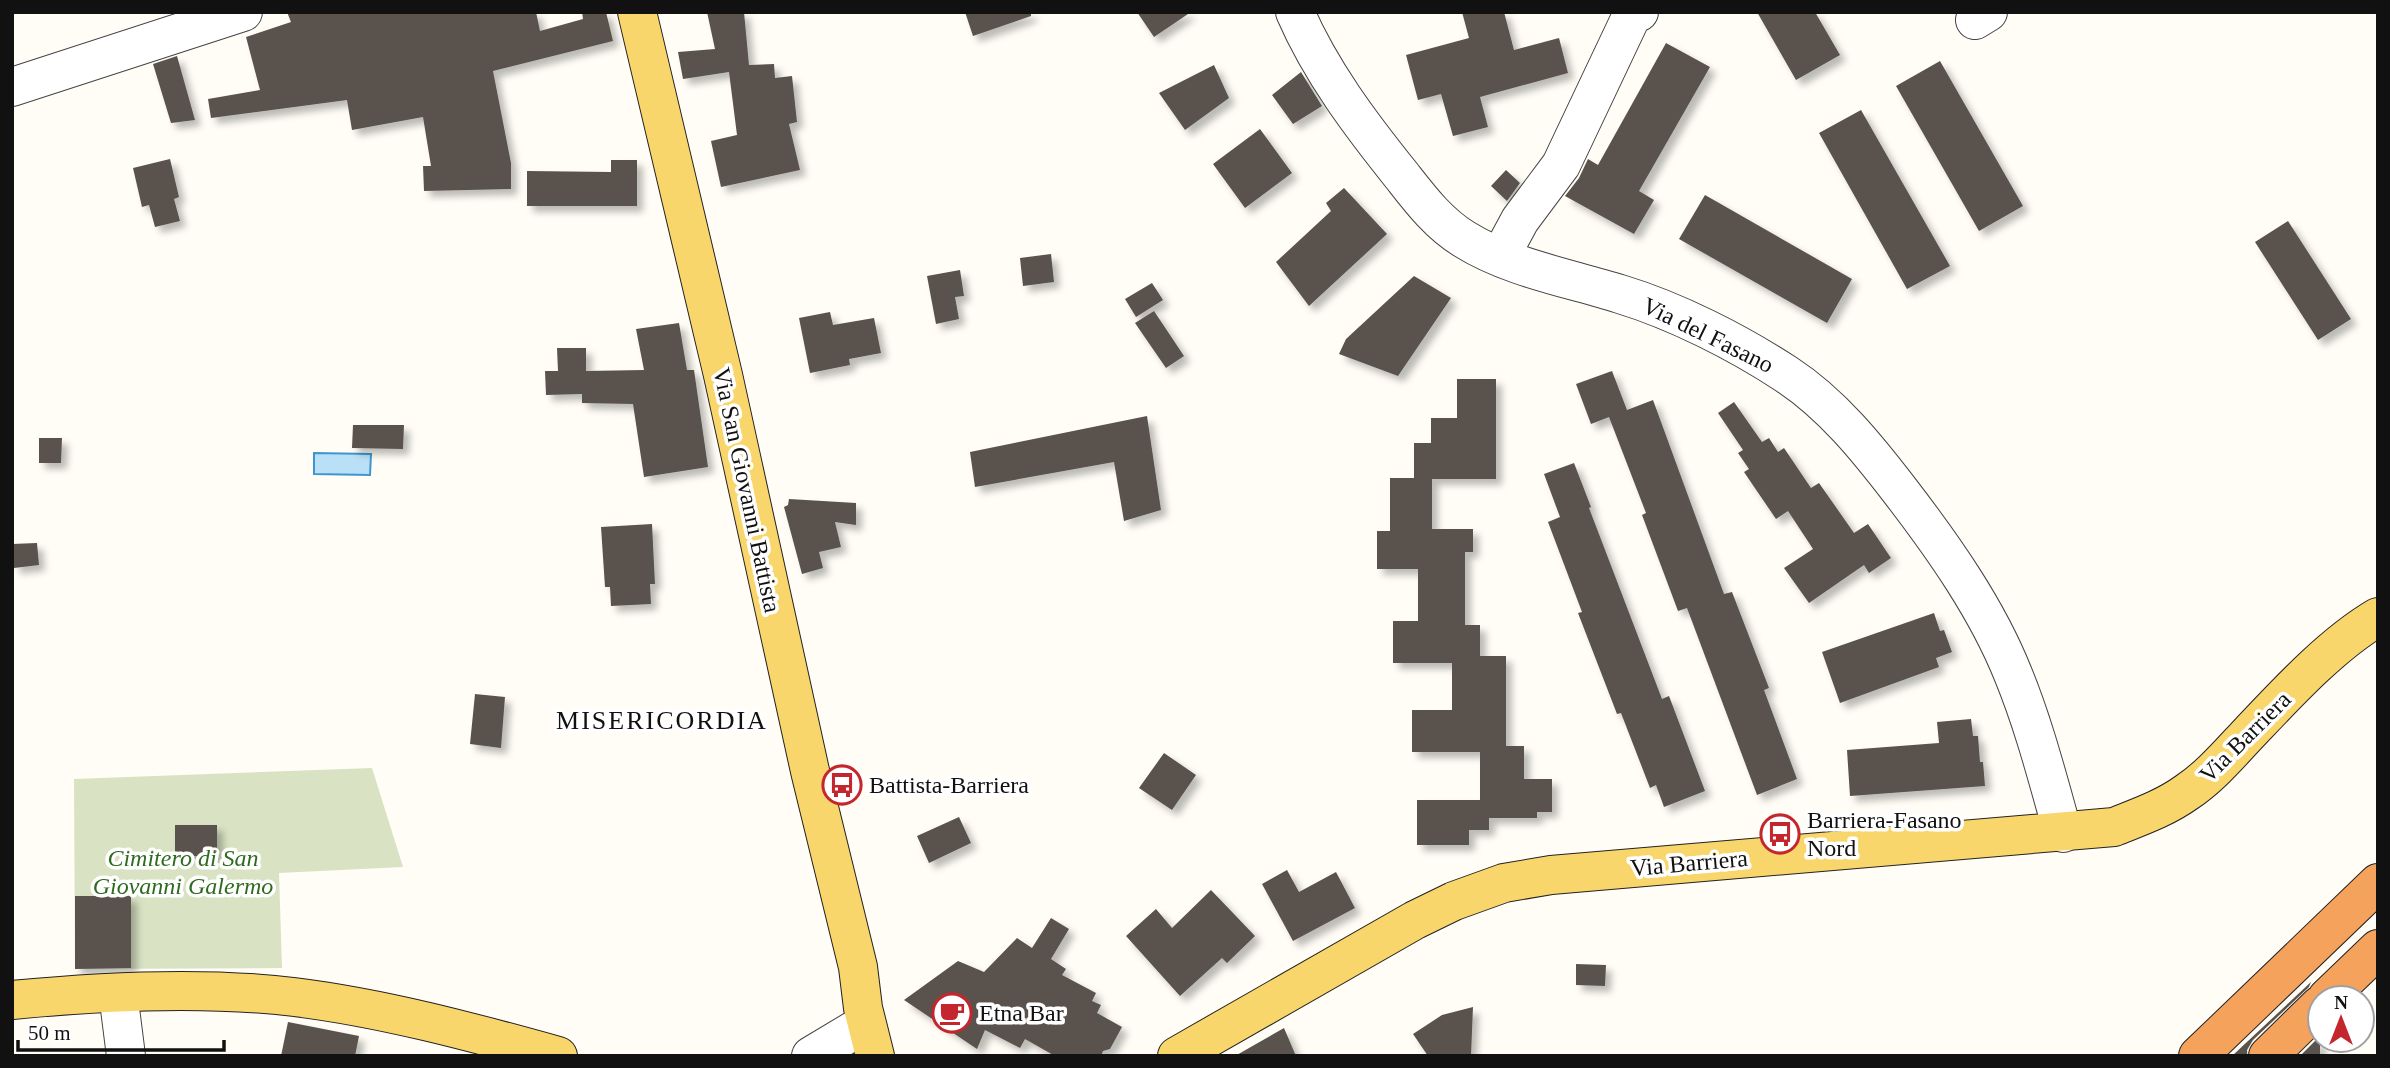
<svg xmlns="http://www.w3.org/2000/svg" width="2390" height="1068" font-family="Georgia,serif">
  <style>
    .cemetery { fill: #d9e3c4 }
    .water { fill: #b9e0f7; stroke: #3f96cf; stroke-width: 2 }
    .building { fill: #5a524d; filter: url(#shadow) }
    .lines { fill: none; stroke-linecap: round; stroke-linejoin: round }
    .minor-casing { stroke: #444; stroke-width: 40 }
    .major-casing { stroke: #222; stroke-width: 40 }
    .highway-casing { stroke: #222; stroke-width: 40 }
    .minor { stroke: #fff; stroke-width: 38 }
    .major { stroke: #f9d66b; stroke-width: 38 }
    .highway { stroke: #f5a25d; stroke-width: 38 }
    .labels { text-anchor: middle; stroke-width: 7; stroke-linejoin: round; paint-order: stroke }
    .street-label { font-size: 24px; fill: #111; stroke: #fff }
    .poi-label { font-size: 24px; fill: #111; stroke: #fff; text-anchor: start }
    .park-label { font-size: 24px; font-style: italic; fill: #2f6b1f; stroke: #fff }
    .neighbourhood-label { font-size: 26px; letter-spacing: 2px; fill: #111; stroke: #fff }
  </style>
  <defs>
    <filter id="shadow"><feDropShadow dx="6" dy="6" stdDeviation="3.5" flood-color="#0004"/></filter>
  </defs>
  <rect width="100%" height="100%" fill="#fffdf5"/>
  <path class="cemetery" d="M 372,768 L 403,867 L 279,873 L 282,968 L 75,969 L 74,779 Z"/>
  <path class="water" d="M 314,453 L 371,454 L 370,475 L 314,474 Z"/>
  <path class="building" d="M 287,12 L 536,12 L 540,31 L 583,19 L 582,12 L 606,12 L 613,41 L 493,71 L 511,163 L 511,189 L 424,191 L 423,166 L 431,166 L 423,117 L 352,130 L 347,100 L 211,118 L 208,99 L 260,90 L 246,37 L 291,22 Z
    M 707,12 L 744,12 L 749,65 L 774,64 L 775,78 L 792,76 L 797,122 L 789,124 L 800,170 L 721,187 L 711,141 L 737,135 L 729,72 L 683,79 L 678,52 L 715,49 Z
    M 965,12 L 1031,12 L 1031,16 L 973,36 Z
    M 1137,12 L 1191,12 L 1154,37 Z
    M 1462,12 L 1504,12 L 1514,50 L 1559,38 L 1568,73 L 1480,97 L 1488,127 L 1453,136 L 1441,94 L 1418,100 L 1406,55 L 1469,38 Z
    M 1757,12 L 1815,12 L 1840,55 L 1796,80 Z
    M 1666,43 L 1710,67 L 1639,191 L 1654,200 L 1634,234 L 1565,196 L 1579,178 L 1588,159 L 1598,165 Z
    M 177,56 L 195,120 L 171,123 L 153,64 Z
    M 1940,61 L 2023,206 L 1979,231 L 1896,86 Z
    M 1214,65 L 1229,98 L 1185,130 L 1159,93 Z
    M 1301,72 L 1322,106 L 1293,124 L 1272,95 Z
    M 1861,110 L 1950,266 L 1907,289 L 1819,133 Z
    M 1260,129 L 1292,173 L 1245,208 L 1213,164 Z
    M 170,159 L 179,197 L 174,199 L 180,221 L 155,227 L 149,205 L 142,207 L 133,168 Z
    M 611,160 L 637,160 L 637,206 L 527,206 L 527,171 L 611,172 Z
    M 1506,170 L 1520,183 L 1507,201 L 1491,186 Z
    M 1344,188 L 1387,234 L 1309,306 L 1276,262 L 1331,211 L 1326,203 Z
    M 1705,195 L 1852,279 L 1827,323 L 1679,239 Z
    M 2288,221 L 2351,319 L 2318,340 L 2255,242 Z
    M 1051,254 L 1054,282 L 1023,286 L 1020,258 Z
    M 960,270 L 964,296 L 955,297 L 959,319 L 936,324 L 927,276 Z
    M 1414,276 L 1451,298 L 1398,376 L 1339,354 L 1346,339 Z
    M 1152,283 L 1163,300 L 1136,317 L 1125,299 Z
    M 1154,311 L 1184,356 L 1166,368 L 1135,323 Z
    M 830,312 L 833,325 L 874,318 L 881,353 L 849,359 L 850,365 L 810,373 L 799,318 Z
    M 679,323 L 687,370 L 694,370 L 708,467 L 644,477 L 633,404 L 582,403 L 582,394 L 546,395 L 545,371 L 558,371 L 557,348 L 586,348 L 586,371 L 644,370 L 636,329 Z
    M 1612,371 L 1627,410 L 1653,400 L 1724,594 L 1732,592 L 1769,688 L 1764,690 L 1797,779 L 1757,795 L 1687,608 L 1678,611 L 1642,515 L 1646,513 L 1609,417 L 1591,424 L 1576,384 Z
    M 1457,379 L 1496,379 L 1496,479 L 1432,479 L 1432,529 L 1473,529 L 1473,552 L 1465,552 L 1465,625 L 1480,625 L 1480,656 L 1506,656 L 1506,746 L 1524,746 L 1524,779 L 1552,779 L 1552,812 L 1537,812 L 1537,818 L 1489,818 L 1489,830 L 1469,830 L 1469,845 L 1417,845 L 1417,800 L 1480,800 L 1480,752 L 1412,752 L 1412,710 L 1452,710 L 1452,663 L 1393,663 L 1393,621 L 1418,621 L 1418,569 L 1377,569 L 1377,531 L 1390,531 L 1390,478 L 1414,478 L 1414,443 L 1431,443 L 1431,418 L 1457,418 Z
    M 1734,402 L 1762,442 L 1769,438 L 1778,452 L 1784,448 L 1811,488 L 1819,483 L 1854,533 L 1868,524 L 1891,558 L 1869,573 L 1864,565 L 1809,603 L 1784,568 L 1813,549 L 1788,511 L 1776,519 L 1744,472 L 1749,469 L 1738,453 L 1743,450 L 1718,413 Z
    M 1147,416 L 1161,510 L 1124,521 L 1114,462 L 975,487 L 970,452 Z
    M 353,425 L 404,425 L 403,449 L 352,448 Z
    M 39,438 L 62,438 L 61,463 L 39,463 Z
    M 1574,463 L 1591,507 L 1589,508 L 1662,699 L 1669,696 L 1705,791 L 1664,807 L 1656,785 L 1650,788 L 1621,713 L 1617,714 L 1578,613 L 1582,612 L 1548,522 L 1560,517 L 1544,474 Z
    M 789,499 L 856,503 L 856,525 L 835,522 L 841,547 L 819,552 L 823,568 L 802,574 L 784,507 L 788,505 Z
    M 652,524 L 655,584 L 650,584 L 651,604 L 611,606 L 610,587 L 605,587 L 601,527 Z
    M 37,543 L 39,565 L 14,568 L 12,544 Z
    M 1934,613 L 1940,631 L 1944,630 L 1952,652 L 1936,658 L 1939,667 L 1840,703 L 1822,652 Z
    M 475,694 L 505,697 L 501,748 L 470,744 Z
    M 1971,719 L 1973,736 L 1978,736 L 1980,762 L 1983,762 L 1985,786 L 1850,796 L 1847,750 L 1939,743 L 1937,722 Z
    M 1164,753 L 1196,775 L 1172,810 L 1139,788 Z
    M 959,817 L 971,843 L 929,863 L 917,836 Z
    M 175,825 L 217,825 L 217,856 L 175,856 Z
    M 1287,870 L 1299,892 L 1336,872 L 1355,908 L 1293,941 L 1262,884 Z
    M 1211,890 L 1255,936 L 1227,963 L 1222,958 L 1180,996 L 1126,936 L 1156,909 L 1172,928 Z
    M 75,896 L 131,896 L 131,968 L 75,969 Z
    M 1051,918 L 1069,929 L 1051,959 L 1066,969 L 1062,975 L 1096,993 L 1092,1001 L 1101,1005 L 1097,1013 L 1122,1027 L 1110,1049 L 1103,1051 L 1101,1056 L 1055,1056 L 1025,1039 L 1020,1048 L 985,1030 L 977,1049 L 904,1000 L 958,961 L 984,972 L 1017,938 L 1032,948 Z
    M 1576,964 L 1606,965 L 1605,986 L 1576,985 Z
    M 2311,982 L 2309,987 L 2253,1040 L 2247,1050 L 2247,1056 L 2232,1056 Z
    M 1473,1007 L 1471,1056 L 1428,1056 L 1413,1034 L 1442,1015 Z
    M 288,1022 L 359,1036 L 355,1056 L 281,1056 Z
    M 1284,1028 L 1296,1056 L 1235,1056 Z
    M 2320,1036 L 2320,1056 L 2300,1056 Z"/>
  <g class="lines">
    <g class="minor-casing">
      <path id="minor" d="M 1295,12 C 1321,72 1361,125 1402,176 C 1420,199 1438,223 1464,239 C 1510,268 1569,278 1620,294 C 1676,311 1737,342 1786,374 C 1832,404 1868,449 1901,492 C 1944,548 1987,609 2013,674 C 2034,725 2048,780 2063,833
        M 1975,20 L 1988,12
        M 12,87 L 243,12
        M 1500,257 L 1520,220 L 1561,165 L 1632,15 L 1639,12
        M 118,993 L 126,1056
        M 811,1056 L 861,1026"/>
    </g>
    <g class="major-casing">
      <path id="major" d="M 637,12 L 723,375 L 810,771 L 858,967 L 863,1008 L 875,1056
        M 12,1000 C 104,991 203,986 294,997 C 383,1008 472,1032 558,1056
        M 1177,1056 L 1415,920 L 1454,901 L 1504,883 L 1551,875 L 2114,827 C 2139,817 2165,808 2187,792 C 2211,776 2230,753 2250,732 C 2287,693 2332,644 2378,617"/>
    </g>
    <g class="highway-casing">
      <path id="highway" d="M 2327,998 L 2378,949
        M 2198,1056 L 2378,883
        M 2268,1056 L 2320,1005"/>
    </g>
    <use href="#minor" class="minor"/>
    <use href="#major" class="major"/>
    <use href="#highway" class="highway"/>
  </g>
  <defs>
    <g id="bus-ring" transform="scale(2.0125)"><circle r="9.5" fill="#fff" stroke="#c4262e" stroke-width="1.5"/><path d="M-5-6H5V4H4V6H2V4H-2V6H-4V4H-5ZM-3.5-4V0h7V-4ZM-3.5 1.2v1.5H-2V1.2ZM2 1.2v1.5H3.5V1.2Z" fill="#c4262e"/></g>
    <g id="cafe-ring" transform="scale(2.0125)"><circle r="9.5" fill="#fff" stroke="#c4262e" stroke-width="1.5"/><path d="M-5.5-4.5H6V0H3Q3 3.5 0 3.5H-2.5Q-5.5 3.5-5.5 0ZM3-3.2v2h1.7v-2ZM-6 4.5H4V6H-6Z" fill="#c4262e"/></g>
  </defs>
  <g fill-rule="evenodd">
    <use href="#bus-ring" x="842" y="785"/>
    <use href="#bus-ring" x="1780" y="834"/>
    <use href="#cafe-ring" x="952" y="1013"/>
  </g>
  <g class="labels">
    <g class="street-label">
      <text transform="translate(1708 335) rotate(26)" y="8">Via del Fasano</text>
      <text transform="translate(747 490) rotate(78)" y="8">Via San Giovanni Battista</text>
      <text transform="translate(2245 737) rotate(-45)" y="8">Via Barriera</text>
      <text transform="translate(1689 863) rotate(-5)" y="8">Via Barriera</text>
    </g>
    <g class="poi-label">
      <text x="869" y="793">Battista-Barriera</text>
      <text x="1807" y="828">Barriera-Fasano<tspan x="1807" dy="28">Nord</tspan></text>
      <text x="979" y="1021">Etna Bar</text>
    </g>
    <g class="park-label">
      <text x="183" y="866">Cimitero di San<tspan x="183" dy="28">Giovanni Galermo</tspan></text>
    </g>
    <g class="neighbourhood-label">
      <text x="662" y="729">MISERICORDIA</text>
    </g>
  </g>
  <rect width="2390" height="1068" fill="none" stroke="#111111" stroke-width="28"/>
  <g transform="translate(2341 1019)"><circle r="33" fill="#ffffff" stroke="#a0a0a0" stroke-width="2"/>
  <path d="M0-5L12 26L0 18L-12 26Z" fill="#c4262e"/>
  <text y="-10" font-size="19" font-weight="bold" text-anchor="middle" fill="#111111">N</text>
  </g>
  <path d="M18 1040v10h206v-10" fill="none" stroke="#111111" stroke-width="3.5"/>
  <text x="28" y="1040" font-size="21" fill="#111111" stroke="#ffffff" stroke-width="5" paint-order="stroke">50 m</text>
</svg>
